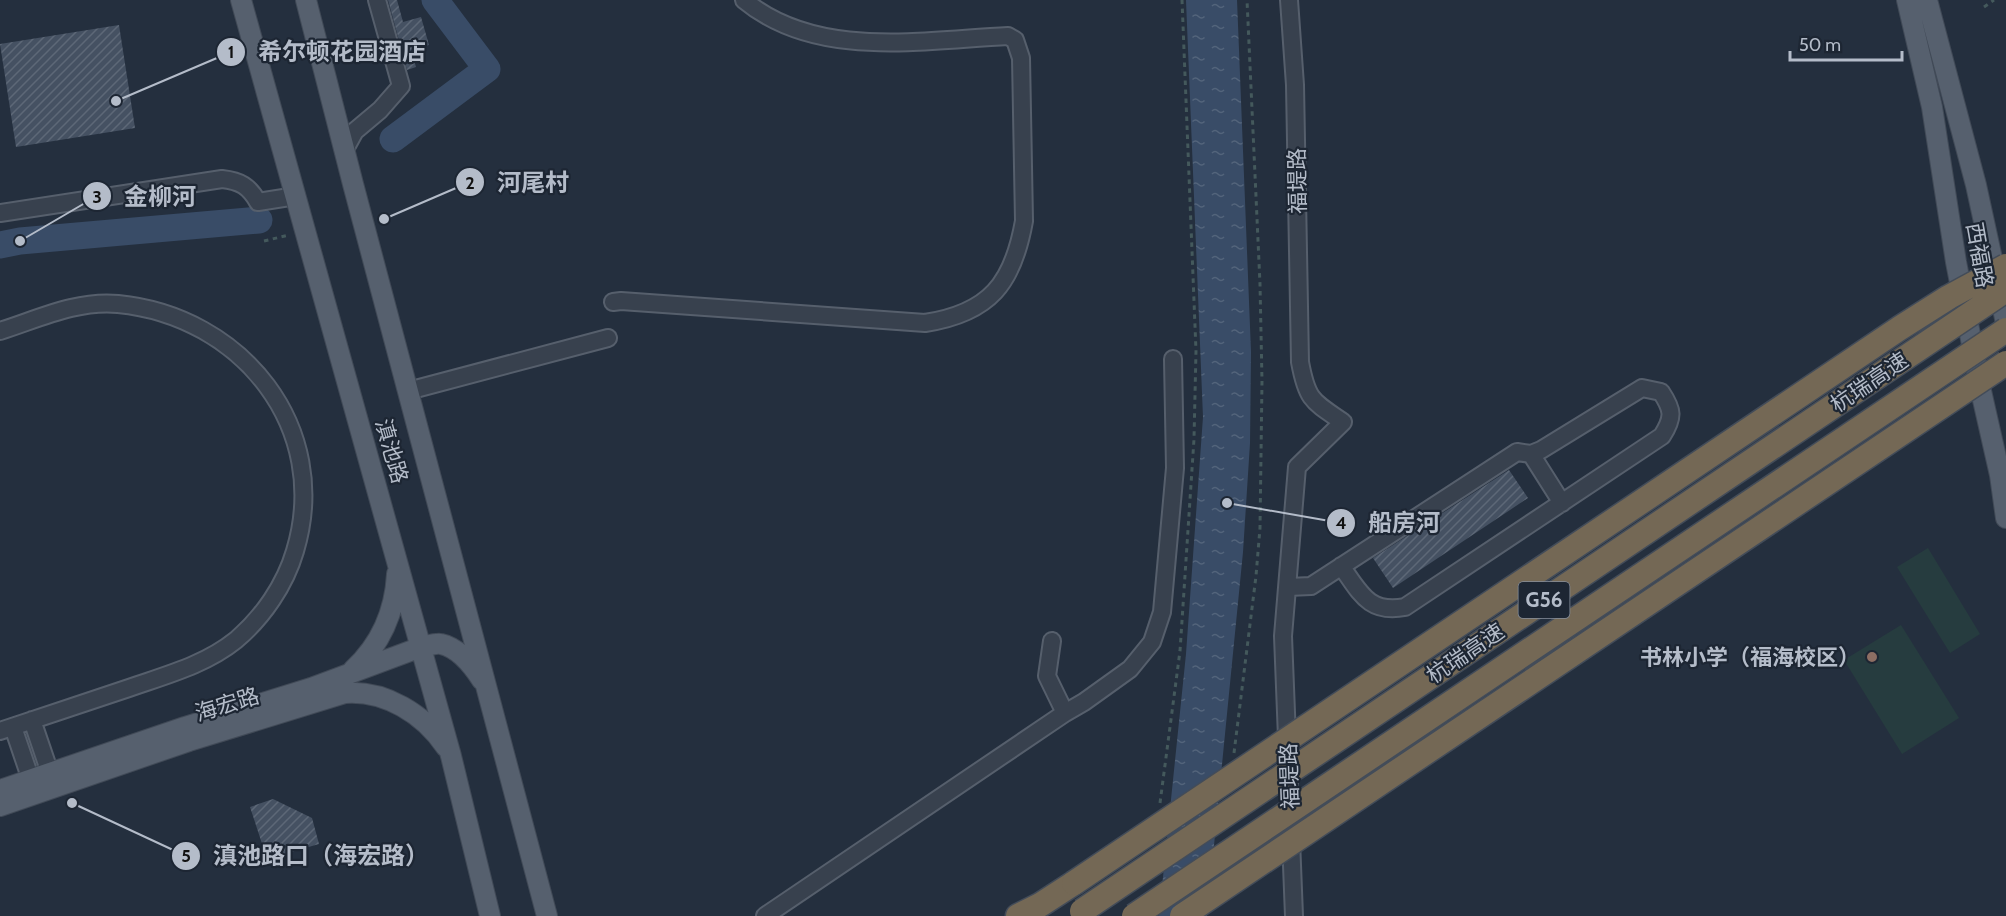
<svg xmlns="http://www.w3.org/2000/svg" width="2006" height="916" font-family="Cabin,'Noto Sans SC',sans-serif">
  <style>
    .grass { fill: #263c3f }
    .water { fill: url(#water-ripples) }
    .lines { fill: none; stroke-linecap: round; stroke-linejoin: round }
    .river { stroke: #394c67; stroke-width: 27 }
    .building { fill: url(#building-hatch) }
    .minor-casing { stroke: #565f6c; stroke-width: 20 }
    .major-casing { stroke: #414a57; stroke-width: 22 }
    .highway-casing { stroke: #434c59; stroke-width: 27 }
    .path { stroke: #44595c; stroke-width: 3; stroke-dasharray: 4.5 4.5; stroke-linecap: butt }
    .minor { stroke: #38414e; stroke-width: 16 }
    .major { stroke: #56606e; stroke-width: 20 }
    .highway { stroke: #746855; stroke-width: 24 }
    .highway-bridge-casing { stroke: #434c59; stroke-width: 27; stroke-linecap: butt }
    .highway-bridge { stroke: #746855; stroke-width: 24 }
    .education-dot { fill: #8d6e63; stroke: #1d2633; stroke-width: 2 }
    .labels { text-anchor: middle; stroke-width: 4.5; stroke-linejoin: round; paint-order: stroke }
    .shield { fill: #1d2633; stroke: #878f9c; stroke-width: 1.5 }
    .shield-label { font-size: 21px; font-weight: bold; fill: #b4bcc9 }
    .street-label { font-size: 22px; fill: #b4bcc9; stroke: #1d2633 }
    .poi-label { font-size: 22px; font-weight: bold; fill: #b4bcc9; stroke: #1d2633; text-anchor: end }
    .leader { fill: none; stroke: #b4bcc9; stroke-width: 2 }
    .callout-dot { fill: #b4bcc9; stroke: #1d2633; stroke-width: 2 }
    .mark-label { font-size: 18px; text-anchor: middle; font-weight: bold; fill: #111 }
    .callout-label { font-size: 24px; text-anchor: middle; font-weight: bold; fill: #b4bcc9; stroke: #1d2633; stroke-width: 4.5; stroke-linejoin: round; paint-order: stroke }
  </style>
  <defs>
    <pattern id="water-ripples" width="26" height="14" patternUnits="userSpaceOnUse" patternTransform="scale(1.5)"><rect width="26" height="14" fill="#394c67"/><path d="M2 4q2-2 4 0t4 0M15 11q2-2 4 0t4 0" fill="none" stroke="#53647b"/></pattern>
    <pattern id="building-hatch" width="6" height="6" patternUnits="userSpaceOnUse" patternTransform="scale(1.5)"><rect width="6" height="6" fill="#455162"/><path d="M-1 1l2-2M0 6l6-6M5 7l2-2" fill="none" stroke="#5d6877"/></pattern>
  </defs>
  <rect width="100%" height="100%" fill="#242f3e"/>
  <path class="grass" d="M 1928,548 L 1980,634 L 1950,653 L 1897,567 Z
    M 1901,625 L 1959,718 L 1902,754 L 1844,660 Z"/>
  <path class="water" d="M 1186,0 L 1237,0 L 1251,352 L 1250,443 L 1243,552 L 1207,916 L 1159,916 L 1186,654 L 1203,417 Z"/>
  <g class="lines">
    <path class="river" d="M 393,139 L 487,69 L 435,0
      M 0,245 L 20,241 L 259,220"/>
  </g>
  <path class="building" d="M 388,0 L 397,0 L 403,22 L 421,17 L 429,45 L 411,50 L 416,67 L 407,70 Z
    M 119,25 L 135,128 L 16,147 L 0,44 Z
    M 1509,470 L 1528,498 L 1393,588 L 1373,558 Z
    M 273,799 L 312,818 L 319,844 L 267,859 L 250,807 Z"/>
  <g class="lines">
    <g class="minor-casing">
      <path id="minor" d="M 1289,0 L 1295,85 L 1300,362 C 1307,400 1312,401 1343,422 L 1297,467 L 1283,636 L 1294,916
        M 344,151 L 355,131 L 380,110 L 401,86 L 377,0
        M 0,213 L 222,179 C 240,181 249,186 258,202 L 296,196
        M 613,302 L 621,301 L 925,323 C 990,313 1013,283 1024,221 L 1021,58 L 1015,40 L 1008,36 C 922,40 816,60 744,0
        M 0,331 C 38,319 77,300 118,304 C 242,316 332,428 295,551 C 285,585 263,617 236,640 C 205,665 166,675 129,688 C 86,702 43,717 0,731
        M 408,391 L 608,338
        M 1531,454 L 1562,503
        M 1288,587 L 1311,586 L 1517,452 L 1531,454 L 1541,450 L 1642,388 L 1661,392 C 1673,410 1674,417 1662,436 L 1405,607 C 1368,614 1360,592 1341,566
        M 1052,641 L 1047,676 L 1065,713
        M 32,720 L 50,773
        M 13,727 L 31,780
        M 765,916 L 1065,713 L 1084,702 L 1130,669 L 1152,642 L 1162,612 L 1175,468 L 1173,359"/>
    </g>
    <g class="major-casing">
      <path id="major" d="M 241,0 L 451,756 L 490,916
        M 306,0 L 353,184 L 547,916
        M 1907,0 L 1932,107 L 1956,262 L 1981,391 L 2000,475 L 2006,518
        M 1927,0 L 1976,185 L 2006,323
        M 353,670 C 381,644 395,611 397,574
        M 0,790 L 185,727 L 311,688 L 421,647 C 427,646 435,643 441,644 C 459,648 473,666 482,680
        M 0,806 L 189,741 L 345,693 C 385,690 424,714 446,747"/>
    </g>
    <g class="highway-casing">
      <path id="highway" d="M 1018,916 L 1040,905 L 1074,883"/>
    </g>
    <path class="path" d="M 1984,7 L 1994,0
      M 264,241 L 289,235
      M 1234,753 L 1256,576 L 1260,528 L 1262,381 L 1260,284 L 1247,0
      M 1160,803 L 1180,651 L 1194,439 L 1196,351 L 1182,0"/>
    <use href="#minor" class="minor"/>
    <use href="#major" class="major"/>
    <use href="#highway" class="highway"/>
    <g class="highway-bridge-casing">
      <path id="highway-bridge" d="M 1074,883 L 1900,328 L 1949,297 L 2006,266
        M 1082,911 L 2006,290
        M 1134,916 L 2006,330
        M 1182,916 L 2006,363"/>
    </g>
    <use href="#highway-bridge" class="highway-bridge"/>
  </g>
  <circle class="education-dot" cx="1872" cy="657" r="6"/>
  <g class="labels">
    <rect class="shield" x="1518.5" y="582" width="51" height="36" rx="4.5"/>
    <g class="shield-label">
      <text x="1544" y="607">G56</text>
    </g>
    <g class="street-label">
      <text transform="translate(1297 181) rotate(-91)" y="8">福堤路</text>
      <text transform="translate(1980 255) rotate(80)" y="8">西福路</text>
      <text transform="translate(1869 382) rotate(-34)" y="8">杭瑞高速</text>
      <text transform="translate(392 451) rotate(74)" y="8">滇池路</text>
      <text transform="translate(1465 653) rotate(-34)" y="8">杭瑞高速</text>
      <text transform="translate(227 704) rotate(-17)" y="8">海宏路</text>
      <text transform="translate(1289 776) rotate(-92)" y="8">福堤路</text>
    </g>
    <g class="poi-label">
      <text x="1860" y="665">书林小学（福海校区）</text>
    </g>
  </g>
  <path class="leader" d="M116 101L231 52M384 219L470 182M20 241L97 196M1227 503L1341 523M72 803L186 856"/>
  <g class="callout-dot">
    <circle cx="116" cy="101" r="6"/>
    <circle cx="384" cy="219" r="6"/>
    <circle cx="20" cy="241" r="6"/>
    <circle cx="1227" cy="503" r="6"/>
    <circle cx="72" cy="803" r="6"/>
    <circle cx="231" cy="52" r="15"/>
    <circle cx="470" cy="182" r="15"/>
    <circle cx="97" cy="196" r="15"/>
    <circle cx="1341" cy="523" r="15"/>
    <circle cx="186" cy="856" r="15"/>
  </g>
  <g class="mark-label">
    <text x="231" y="58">1</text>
    <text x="470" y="189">2</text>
    <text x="97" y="203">3</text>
    <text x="1341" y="529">4</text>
    <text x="186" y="862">5</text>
  </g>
  <g class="callout-label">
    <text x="342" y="60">希尔顿花园酒店</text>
    <text x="533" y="191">河尾村</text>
    <text x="160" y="205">金柳河</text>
    <text x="1404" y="531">船房河</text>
    <text x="321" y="864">滇池路口（海宏路）</text>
  </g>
  <path d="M1790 51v9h112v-9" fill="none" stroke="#b4bcc9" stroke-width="3"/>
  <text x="1799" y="51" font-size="18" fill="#b4bcc9" stroke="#1d2633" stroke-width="4.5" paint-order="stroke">50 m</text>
</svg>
